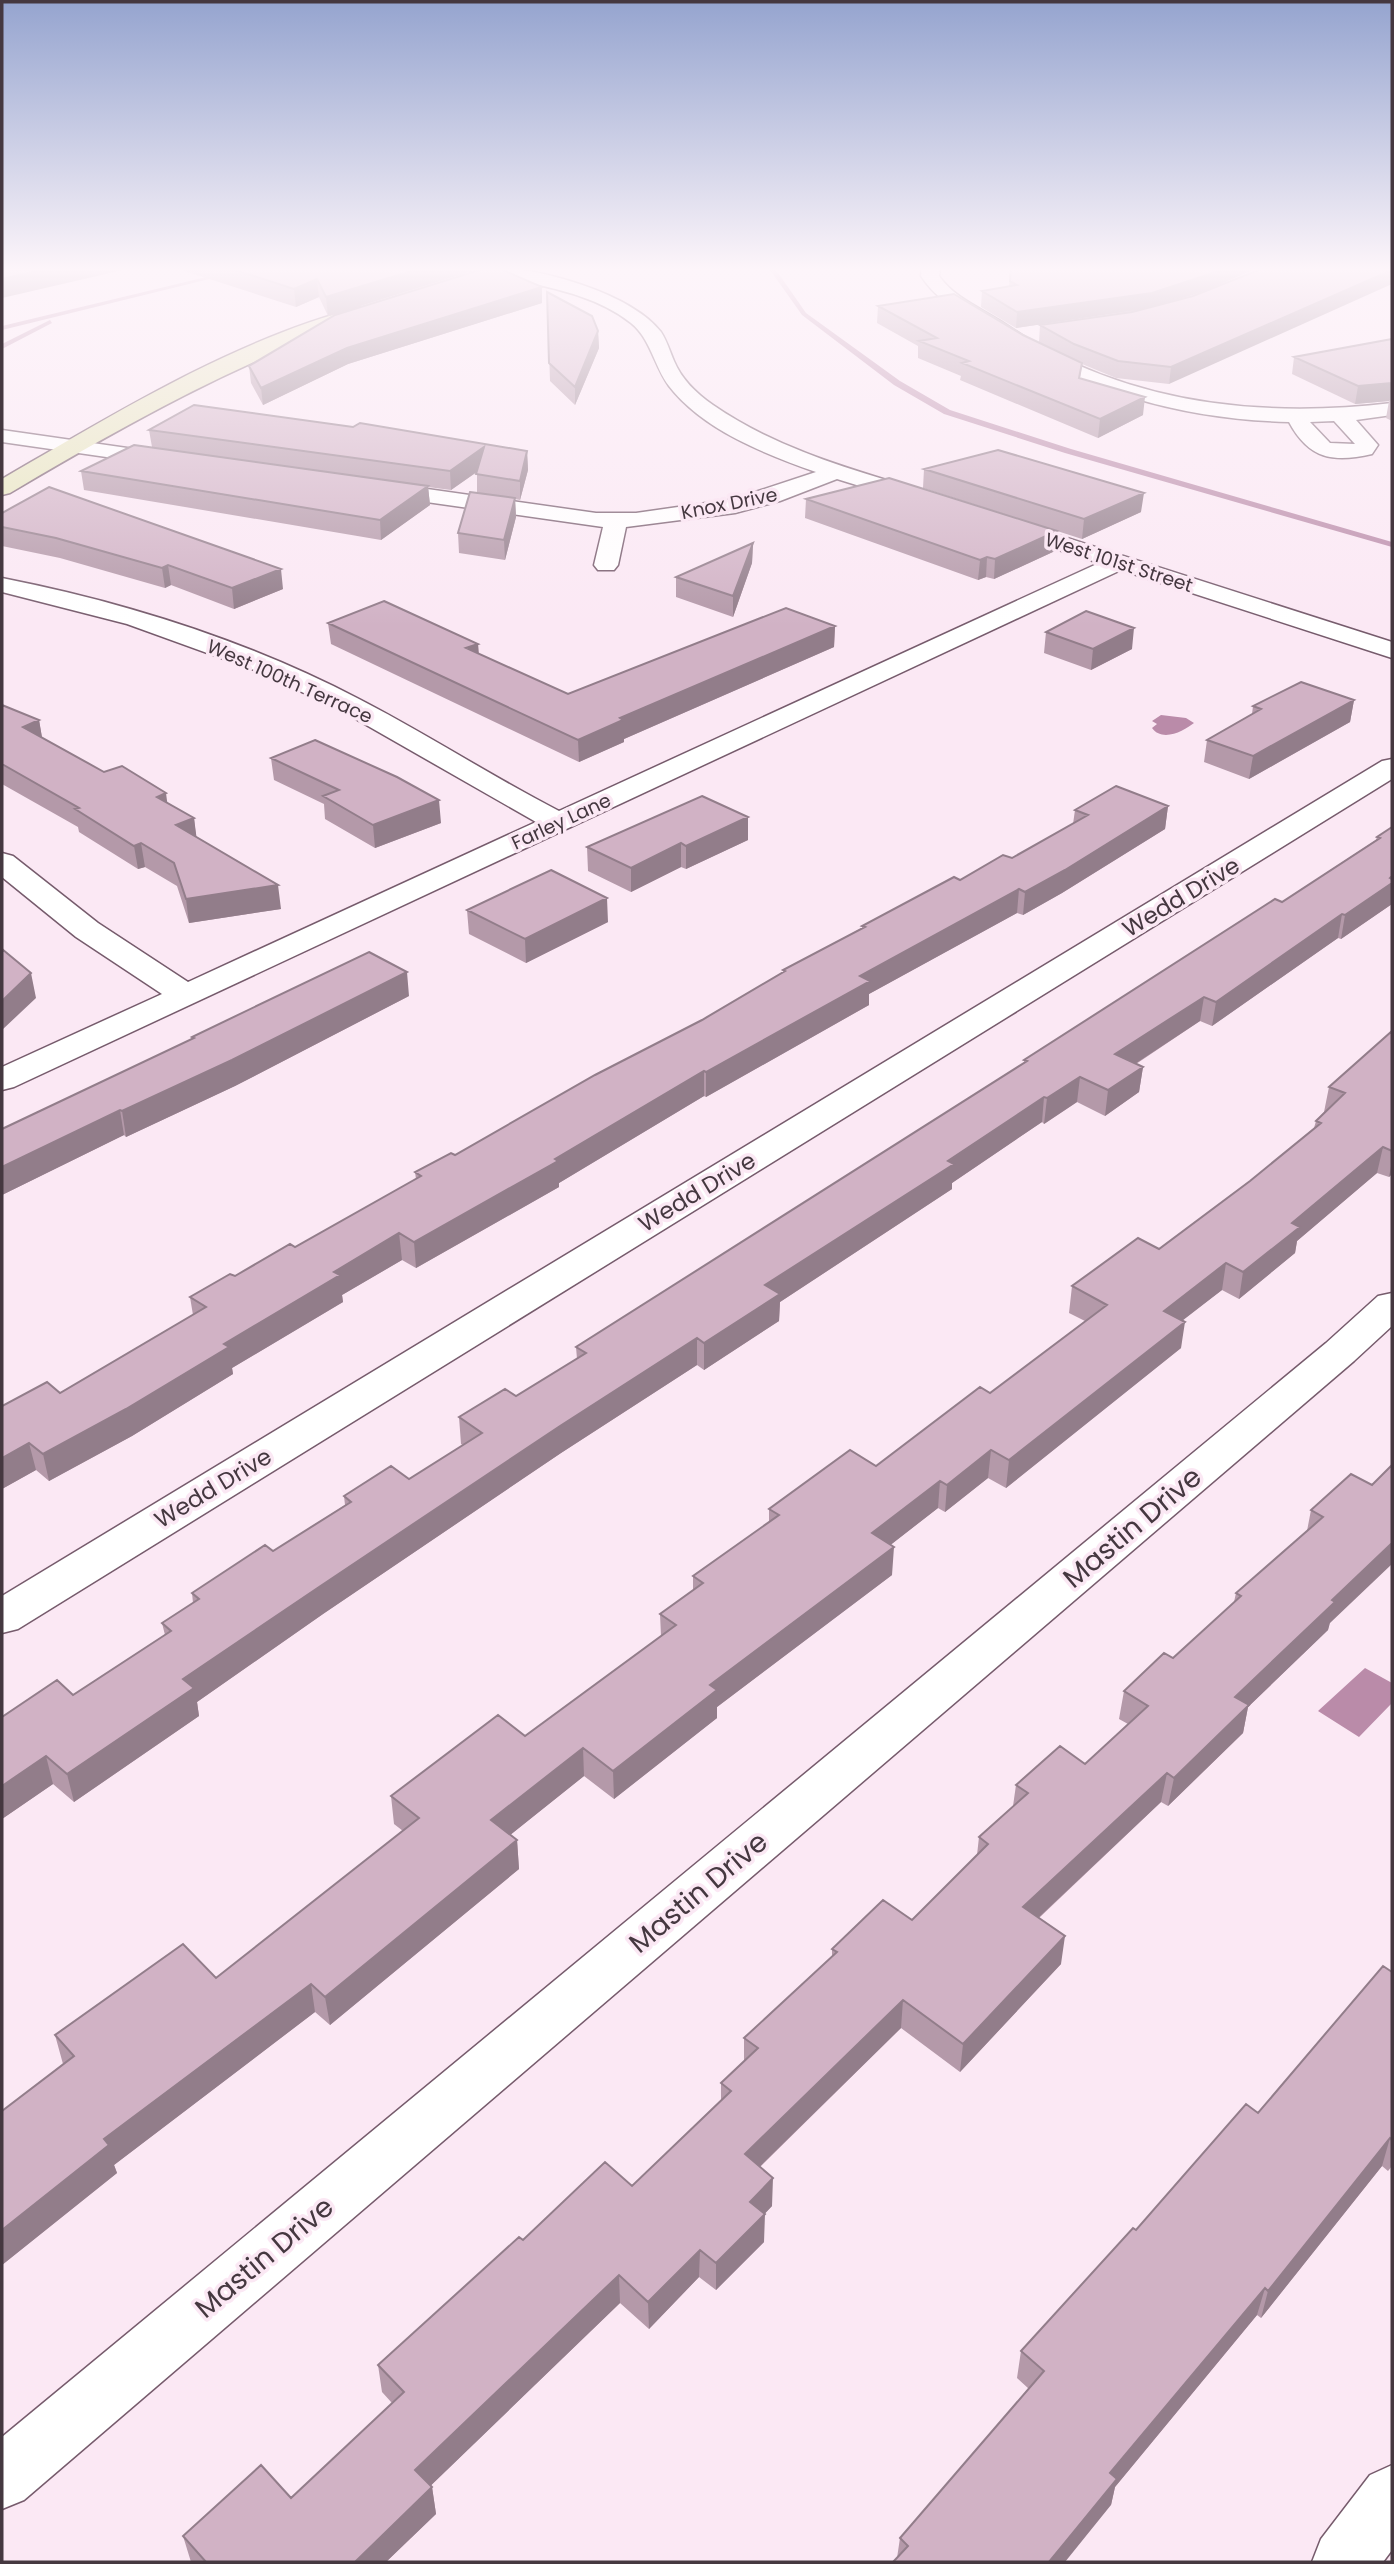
<svg xmlns="http://www.w3.org/2000/svg" width="1394" height="2564" font-family="Poppins,sans-serif">
  <style>
    .water { fill: #ba8ba9 }
    .lines { fill: none; stroke-linecap: round; stroke-linejoin: round }
    .stream { fill: #ba8ba9; fill-rule: evenodd }
    .street-casing { stroke: #765b6c; stroke-width: 3 }
    .secondary-casing { stroke: #765b6c; stroke-width: 3 }
    .street { fill: #fff; fill-rule: evenodd }
    .secondary { fill: #e6e6bc; fill-rule: evenodd }
    .wall { fill: #b499a9 }
    .shaded-wall { fill: #927d8a }
    .building { fill: #d1b2c5; stroke: #927d8a; stroke-width: 2 }
    .labels { text-anchor: middle; stroke-width: 7; stroke-linejoin: round; paint-order: stroke }
    .far-street-label { font-size: 19px; fill: #453840; stroke: #fbe8f4 }
    .street-label { font-size: 23px; fill: #453840; stroke: #fbe8f4 }
    .near-street-label { font-size: 28px; fill: #453840; stroke: #fbe8f4 }
  </style>
  <rect width="100%" height="100%" fill="#fbe8f4"/>
  <path class="water" d="M 1161,715 L 1186,718 L 1194,723 C 1185,730 1163,743 1152,728 L 1157,724 L 1152,721 Z
    M 1365,1668 L 1392,1683 L 1392,1703 L 1359,1737 L 1318,1711 Z"/>
  <g class="lines">
    <path class="stream" d="M 248,267 L 258,267 L 2,330 L 2,326 Z
      M 768,267 L 774,267 L 806,313 L 900,381 L 950,410 L 1071,449 L 1392,542 L 1392,547 L 1065,453 L 944,414 L 894,385 L 802,315 Z
      M 50,320 L 52,323 L 2,349 L 2,344 Z"/>
    <g class="street-casing">
      <path id="street" d="M 490,267 C 538,267 631,293 661,332 C 667,341 670,352 674,361 C 682,380 696,393 713,405 C 778,450 854,470 929,493 L 932,498 L 929,503 L 921,505 L 837,479 L 780,501 L 735,513 L 626,527 L 618,565 L 614,570 L 598,570 L 594,565 L 603,527 L 370,494 L 367,489 L 370,484 L 378,482 L 596,513 L 636,513 L 734,499 L 816,472 C 765,454 703,430 669,386 C 654,366 651,339 631,323 C 592,292 538,286 491,274 L 488,270 Z
        M 922,267 L 940,267 L 939,276 C 954,297 978,307 999,320 C 1015,330 1031,342 1049,351 C 1155,407 1274,417 1392,403 L 1392,415 L 1356,420 L 1378,445 L 1372,454 C 1333,463 1309,459 1289,422 C 1177,419 1081,390 987,329 C 962,313 938,302 921,276 ZM 1334,421 L 1355,444 L 1330,443 L 1310,422 Z
        M 2,430 L 169,454 L 177,455 L 180,460 L 177,465 L 169,466 L 2,442 Z
        M 1008,519 L 1392,642 L 1392,658 L 1121,570 L 14,1087 L 2,1090 L 2,1067 L 162,994 L 76,937 L 2,877 L 2,853 L 13,856 L 98,923 L 188,982 L 536,822 L 340,710 L 257,671 L 127,624 L 2,592 L 2,578 C 124,602 248,641 359,699 C 427,734 491,776 559,811 L 1099,563 L 1000,531 L 997,526 L 1000,521 Z
        M 1392,759 L 1392,779 L 18,1629 L 2,1633 L 2,1596 L 1382,761 Z
        M 1392,1293 L 1392,1326 L 1354,1361 L 24,2500 L 2,2509 L 2,2437 L 1326,1343 L 1378,1296 Z
        M 1392,2465 L 1392,2550 L 1383,2562 L 1312,2562 L 1321,2539 L 1370,2475 Z"/>
    </g>
    <g class="secondary-casing">
      <path id="secondary" d="M 361,307 L 370,313 L 368,317 C 240,360 125,425 10,493 L 2,495 L 2,479 C 112,415 237,338 361,307 Z"/>
    </g>
    <use href="#street" class="street"/>
    <use href="#secondary" class="secondary"/>
  </g>
  <path class="wall" d="M 172,267 L 472,267 L 472,271 L 328,316 L 319,297 L 296,307 Z
    M 1009,267 L 1259,267 L 1205,291 L 1170,302 L 1193,296 L 1169,384 L 1116,378 L 1082,364 L 1080,378 L 1143,415 L 1098,438 L 960,380 L 961,376 L 918,358 L 918,346 L 877,323 L 878,306 L 1023,335 L 1059,352 L 1039,342 L 1040,325 L 1137,310 L 1016,328 L 981,307 L 982,291 L 1009,287 L 1010,267 Z
    M 542,287 L 542,303 L 348,364 L 263,405 L 251,383 L 249,366 Z
    M 547,292 L 598,331 L 599,348 L 575,405 L 550,381 Z
    M 1392,339 L 1392,421 L 1386,418 L 1389,401 L 1355,404 L 1292,374 L 1294,357 Z
    M 149,430 L 527,451 L 528,470 L 520,500 L 515,499 L 516,517 L 505,560 L 459,553 L 458,533 L 477,493 L 477,472 L 451,490 L 428,487 L 430,505 L 381,540 L 84,490 L 81,471 L 152,447 Z
    M 924,469 L 1141,512 L 1082,539 L 923,488 Z
    M 806,499 L 1055,551 L 994,579 L 986,577 L 978,580 L 805,518 Z
    M 2,513 L 283,589 L 234,609 L 171,585 L 165,588 L 60,558 L 2,546 Z
    M 753,543 L 752,563 L 733,617 L 676,597 L 676,577 Z
    M 328,623 L 478,644 L 479,654 L 568,694 L 835,626 L 834,647 L 624,739 L 624,742 L 579,762 L 331,644 Z
    M 1046,632 L 1132,649 L 1091,670 L 1044,653 Z
    M 1354,700 L 1350,722 L 1249,779 L 1204,762 L 1207,740 L 1252,714 L 1253,706 Z
    M 2,705 L 39,720 L 42,738 L 104,772 L 167,803 L 194,818 L 196,837 L 281,909 L 189,923 L 177,886 L 145,867 L 138,869 L 79,832 L 78,827 L 2,784 Z
    M 271,758 L 441,823 L 375,848 L 325,819 L 324,804 L 274,780 Z
    M 1168,806 L 1165,829 L 1062,893 L 1023,915 L 1017,913 L 869,994 L 869,1005 L 706,1097 L 704,1096 L 559,1183 L 559,1187 L 416,1268 L 402,1260 L 342,1295 L 343,1302 L 232,1368 L 233,1374 L 132,1436 L 49,1481 L 36,1470 L 2,1489 L 2,1406 L 60,1393 L 193,1315 L 190,1297 L 295,1247 L 416,1179 L 415,1172 L 455,1155 L 702,1020 L 783,973 L 783,970 L 862,928 L 862,926 L 960,880 L 1012,858 L 1073,824 L 1075,810 Z
    M 1392,827 L 1392,904 L 1341,939 L 1338,938 L 1212,1026 L 1200,1021 L 1136,1064 L 1143,1067 L 1139,1092 L 1105,1116 L 1077,1102 L 1044,1124 L 1042,1122 L 952,1183 L 952,1189 L 780,1302 L 779,1321 L 704,1370 L 697,1365 L 561,1453 L 323,1614 L 197,1702 L 199,1716 L 74,1802 L 53,1784 L 2,1819 L 73,1695 L 165,1635 L 162,1623 L 193,1603 L 192,1593 L 273,1551 L 345,1505 L 344,1496 L 409,1479 L 463,1445 L 461,1444 L 459,1417 L 516,1396 L 577,1359 L 576,1347 L 1024,1064 L 1024,1060 L 1282,902 L 1376,840 L 1377,837 Z
    M 748,840 L 686,869 L 681,867 L 631,892 L 588,871 L 587,847 Z
    M 467,910 L 608,922 L 526,963 L 469,934 Z
    M 409,996 L 235,1086 L 126,1137 L 124,1135 L 2,1195 L 2,1129 L 192,1039 L 192,1037 Z
    M 1392,1031 L 1392,1174 L 1389,1177 L 1377,1173 L 1297,1241 L 1295,1253 L 1239,1299 L 1222,1290 L 1182,1320 L 1181,1348 L 1006,1488 L 988,1478 L 945,1512 L 938,1508 L 890,1545 L 892,1575 L 717,1707 L 717,1718 L 614,1799 L 584,1776 L 510,1835 L 517,1840 L 519,1869 L 330,2025 L 315,2012 L 114,2165 L 117,2173 L 2,2265 L 2,2111 L 63,2064 L 55,2035 L 216,1978 L 403,1831 L 394,1824 L 391,1796 L 525,1736 L 661,1636 L 660,1614 L 693,1590 L 693,1576 L 769,1522 L 769,1509 L 876,1466 L 990,1393 L 1085,1321 L 1069,1313 L 1072,1286 L 1159,1249 L 1250,1181 L 1314,1128 L 1316,1121 L 1324,1112 L 1329,1087 Z
    M 1351,1474 L 1328,1630 L 1248,1707 L 1243,1733 L 1168,1806 L 1161,1802 L 1039,1918 L 1061,1964 L 960,2072 L 901,2028 L 760,2167 L 772,2206 L 764,2214 L 764,2242 L 716,2290 L 699,2277 L 649,2329 L 620,2303 L 430,2486 L 432,2487 L 436,2514 L 386,2562 L 191,2562 L 183,2536 L 291,2498 L 392,2403 L 382,2392 L 378,2365 L 523,2240 L 632,2186 L 721,2100 L 721,2083 L 744,2062 L 744,2038 L 832,1957 L 832,1949 L 912,1920 L 977,1855 L 979,1837 L 1013,1806 L 1016,1785 L 1085,1764 L 1128,1724 L 1119,1719 L 1124,1691 L 1173,1658 L 1234,1602 L 1236,1593 L 1307,1531 L 1311,1510 Z
    M 1392,1972 L 1392,2166 L 1388,2171 L 1382,2166 L 1261,2318 L 1257,2315 L 1115,2487 L 1111,2505 L 897,2558 L 900,2538 L 1029,2389 L 1017,2378 L 1021,2351 L 1136,2230 L 1258,2113 Z"/>
  <path class="shaded-wall" d="M 54,267 L 136,267 L 2,298 L 2,279 Z
    M 425,267 L 472,267 L 472,271 L 328,316 L 326,297 Z
    M 1226,267 L 1259,267 L 1205,291 L 1150,308 L 1016,328 L 1017,312 Z
    M 1392,270 L 1392,284 L 1169,384 L 1171,367 Z
    M 317,279 L 319,297 L 296,307 L 294,289 Z
    M 542,287 L 542,303 L 348,364 L 263,405 L 261,388 L 347,348 Z
    M 598,331 L 599,348 L 575,405 L 575,387 Z
    M 1392,383 L 1392,401 L 1389,400 L 1389,401 L 1355,404 L 1358,386 Z
    M 1145,397 L 1143,415 L 1098,438 L 1100,419 Z
    M 484,447 L 485,466 L 451,490 L 450,471 Z
    M 527,451 L 528,470 L 520,500 L 520,481 Z
    M 428,486 L 430,505 L 381,540 L 380,520 Z
    M 1144,493 L 1141,512 L 1082,539 L 1084,519 Z
    M 515,498 L 516,517 L 505,560 L 504,540 Z
    M 1057,531 L 1055,551 L 994,579 L 995,559 Z
    M 753,543 L 752,563 L 733,617 L 733,596 Z
    M 987,557 L 986,577 L 978,580 L 980,560 Z
    M 168,565 L 171,585 L 165,588 L 162,568 Z
    M 281,569 L 283,589 L 234,609 L 232,588 Z
    M 835,626 L 834,647 L 624,739 L 624,742 L 579,762 L 578,740 L 620,718 Z
    M 1134,628 L 1132,649 L 1091,670 L 1093,649 Z
    M 478,644 L 479,665 L 466,648 Z
    M 1354,700 L 1350,722 L 1249,779 L 1253,756 Z
    M 39,720 L 43,743 L 23,727 Z
    M 166,793 L 169,816 L 157,797 Z
    M 439,800 L 441,823 L 375,848 L 373,825 Z
    M 1168,806 L 1165,829 L 1062,893 L 1023,915 L 1025,892 Z
    M 748,817 L 748,840 L 686,869 L 686,846 Z
    M 194,818 L 197,841 L 176,825 Z
    M 141,843 L 145,867 L 138,869 L 134,846 Z
    M 681,843 L 681,867 L 631,892 L 631,868 Z
    M 1392,876 L 1392,904 L 1341,939 L 1345,915 Z
    M 278,885 L 281,909 L 189,923 L 186,899 Z
    M 1019,889 L 1017,913 L 869,994 L 869,1005 L 706,1097 L 706,1072 L 860,976 Z
    M 607,898 L 608,922 L 526,963 L 525,939 Z
    M 1342,914 L 1338,938 L 1212,1026 L 1216,1002 Z
    M 407,972 L 409,996 L 235,1086 L 126,1137 L 122,1111 Z
    M 31,973 L 36,998 L 2,1030 L 2,1001 Z
    M 1204,997 L 1200,1021 L 1112,1079 L 1115,1054 Z
    M 1143,1067 L 1139,1092 L 1105,1116 L 1108,1090 Z
    M 704,1071 L 704,1096 L 559,1183 L 559,1187 L 416,1268 L 414,1242 Z
    M 1080,1077 L 1077,1102 L 1044,1124 L 1047,1098 Z
    M 1044,1097 L 1042,1122 L 952,1183 L 952,1189 L 780,1302 L 779,1321 L 704,1370 L 704,1343 L 765,1285 Z
    M 120,1110 L 124,1135 L 2,1195 L 2,1167 Z
    M 1383,1147 L 1377,1173 L 1297,1241 L 1295,1253 L 1239,1299 L 1243,1272 L 1292,1223 Z
    M 1392,1161 L 1392,1174 L 1389,1177 Z
    M 399,1233 L 402,1260 L 342,1295 L 343,1302 L 232,1368 L 233,1374 L 132,1436 L 49,1481 L 43,1454 L 224,1344 L 334,1272 Z
    M 1226,1263 L 1222,1290 L 1160,1338 L 1164,1311 Z
    M 1185,1322 L 1181,1348 L 1006,1488 L 1009,1460 Z
    M 697,1338 L 697,1365 L 561,1453 L 323,1614 L 197,1702 L 199,1716 L 74,1802 L 67,1774 L 183,1679 L 319,1587 L 560,1426 Z
    M 29,1443 L 36,1470 L 2,1489 L 2,1458 Z
    M 991,1450 L 988,1478 L 945,1512 L 947,1485 Z
    M 940,1481 L 938,1508 L 870,1561 L 872,1533 Z
    M 1392,1543 L 1392,1564 L 1330,1623 L 1328,1630 L 1248,1707 L 1243,1733 L 1168,1806 L 1174,1778 L 1235,1697 L 1332,1600 Z
    M 894,1547 L 892,1575 L 717,1707 L 717,1718 L 614,1799 L 613,1771 L 710,1685 Z
    M 583,1748 L 584,1776 L 494,1848 L 491,1820 Z
    M 46,1756 L 53,1784 L 2,1819 L 2,1786 Z
    M 1167,1773 L 1161,1802 L 1020,1935 L 1023,1907 Z
    M 517,1840 L 519,1869 L 330,2025 L 325,1997 Z
    M 1065,1936 L 1061,1964 L 960,2072 L 963,2044 Z
    M 311,1984 L 315,2012 L 114,2165 L 117,2173 L 2,2265 L 2,2230 L 104,2139 Z
    M 903,2000 L 901,2028 L 744,2182 L 745,2154 Z
    M 1390,2138 L 1382,2166 L 1261,2318 L 1268,2291 Z
    M 773,2178 L 772,2206 L 760,2219 L 765,2214 L 764,2242 L 716,2290 L 716,2263 L 750,2202 Z
    M 700,2250 L 699,2277 L 649,2329 L 648,2302 Z
    M 619,2275 L 620,2303 L 419,2497 L 415,2470 Z
    M 1265,2288 L 1257,2315 L 1115,2487 L 1111,2505 L 1065,2562 L 1049,2562 L 1110,2473 Z
    M 432,2487 L 436,2514 L 386,2562 L 355,2562 Z"/>
  <path class="building" d="M 2,267 L 54,267 L 2,279 Z
    M 226,267 L 425,267 L 326,297 L 317,279 L 294,289 Z
    M 489,267 L 496,267 L 542,287 L 347,348 L 261,388 L 249,366 L 335,315 Z
    M 1011,267 L 1226,267 L 1207,275 L 1152,293 L 1017,312 L 982,291 L 1017,285 L 1010,281 Z
    M 1266,267 L 1392,267 L 1392,270 L 1171,367 L 1118,361 L 1074,344 L 1040,325 L 1132,312 L 1193,296 Z
    M 547,292 L 592,316 L 598,331 L 575,387 L 549,363 Z
    M 954,294 L 1023,335 L 1082,363 L 1079,378 L 1145,397 L 1100,419 L 962,363 L 969,361 L 919,341 L 937,338 L 878,306 Z
    M 1392,339 L 1392,383 L 1358,386 L 1294,357 Z
    M 194,405 L 353,427 L 360,423 L 527,451 L 520,481 L 476,474 L 484,447 L 450,471 L 149,430 Z
    M 134,445 L 428,486 L 380,520 L 81,471 Z
    M 998,450 L 1144,493 L 1084,519 L 924,469 Z
    M 889,478 L 1057,531 L 995,559 L 987,557 L 980,560 L 806,499 Z
    M 49,487 L 281,569 L 232,588 L 168,565 L 162,568 L 56,538 L 2,527 L 2,513 Z
    M 470,492 L 515,498 L 504,540 L 458,533 Z
    M 753,543 L 733,596 L 676,577 Z
    M 384,601 L 478,644 L 466,648 L 568,694 L 786,608 L 835,626 L 620,718 L 623,720 L 578,740 L 328,623 Z
    M 1086,611 L 1134,628 L 1093,649 L 1046,632 Z
    M 1301,682 L 1354,700 L 1253,756 L 1207,740 L 1261,709 L 1253,706 Z
    M 2,705 L 39,720 L 23,727 L 104,772 L 122,766 L 166,793 L 157,797 L 194,818 L 176,825 L 278,885 L 186,899 L 174,863 L 141,843 L 134,846 L 75,809 L 79,808 L 2,764 Z
    M 315,740 L 397,777 L 439,800 L 373,825 L 323,796 L 339,790 L 271,758 Z
    M 1116,786 L 1168,806 L 1065,870 L 1025,892 L 1019,889 L 860,976 L 870,981 L 706,1072 L 704,1071 L 555,1159 L 558,1161 L 414,1242 L 399,1233 L 334,1272 L 340,1275 L 224,1344 L 229,1347 L 126,1409 L 43,1454 L 29,1443 L 2,1458 L 2,1406 L 47,1382 L 60,1393 L 206,1307 L 190,1297 L 230,1274 L 235,1276 L 290,1244 L 295,1247 L 421,1176 L 415,1172 L 451,1153 L 455,1155 L 595,1075 L 702,1020 L 785,971 L 783,970 L 865,927 L 862,926 L 954,877 L 960,880 L 1003,855 L 1012,858 L 1088,815 L 1075,810 Z
    M 702,796 L 748,817 L 686,846 L 681,843 L 631,868 L 587,847 Z
    M 1392,827 L 1392,876 L 1390,878 L 1392,879 L 1392,883 L 1345,915 L 1342,914 L 1216,1002 L 1204,997 L 1115,1054 L 1143,1067 L 1108,1090 L 1080,1077 L 1047,1098 L 1044,1097 L 948,1161 L 954,1164 L 765,1285 L 780,1294 L 704,1343 L 697,1338 L 560,1426 L 319,1587 L 183,1679 L 194,1688 L 67,1774 L 46,1756 L 2,1786 L 2,1717 L 57,1680 L 73,1695 L 171,1631 L 162,1623 L 199,1599 L 192,1593 L 265,1545 L 273,1551 L 351,1502 L 344,1496 L 391,1466 L 409,1479 L 482,1433 L 459,1417 L 505,1389 L 516,1396 L 586,1353 L 576,1347 L 1027,1061 L 1024,1060 L 1275,899 L 1282,902 L 1380,838 L 1377,837 Z
    M 551,870 L 607,898 L 525,939 L 467,910 Z
    M 2,949 L 31,973 L 2,1001 Z
    M 369,952 L 407,972 L 232,1060 L 122,1111 L 120,1110 L 2,1167 L 2,1129 L 194,1038 L 192,1037 Z
    M 1392,1031 L 1392,1151 L 1383,1147 L 1292,1223 L 1300,1227 L 1243,1272 L 1226,1263 L 1164,1311 L 1185,1322 L 1009,1460 L 991,1450 L 947,1485 L 940,1481 L 872,1533 L 894,1547 L 710,1685 L 717,1690 L 613,1771 L 583,1748 L 491,1820 L 517,1840 L 325,1997 L 311,1984 L 104,2139 L 109,2145 L 2,2230 L 2,2111 L 74,2056 L 55,2035 L 183,1944 L 216,1978 L 419,1818 L 391,1796 L 498,1715 L 525,1736 L 676,1625 L 660,1614 L 703,1583 L 693,1576 L 779,1515 L 769,1509 L 850,1450 L 876,1466 L 980,1387 L 990,1393 L 1107,1305 L 1072,1286 L 1138,1238 L 1159,1249 L 1250,1181 L 1321,1123 L 1316,1121 L 1345,1093 L 1329,1087 Z
    M 1392,1465 L 1392,1543 L 1332,1600 L 1335,1602 L 1235,1697 L 1249,1705 L 1174,1778 L 1167,1773 L 1023,1907 L 1065,1936 L 963,2044 L 903,2000 L 745,2154 L 773,2178 L 750,2202 L 765,2214 L 716,2263 L 700,2250 L 648,2302 L 619,2275 L 415,2470 L 432,2487 L 355,2562 L 206,2562 L 183,2536 L 261,2465 L 291,2498 L 404,2392 L 378,2365 L 519,2237 L 523,2240 L 605,2162 L 632,2186 L 731,2091 L 721,2083 L 758,2048 L 744,2038 L 837,1952 L 832,1949 L 883,1900 L 912,1920 L 988,1844 L 979,1837 L 1028,1793 L 1016,1785 L 1060,1746 L 1085,1764 L 1148,1706 L 1124,1691 L 1164,1653 L 1173,1658 L 1241,1596 L 1236,1593 L 1323,1517 L 1311,1510 L 1351,1474 L 1372,1485 Z
    M 1383,1966 L 1392,1972 L 1392,2140 L 1390,2138 L 1268,2291 L 1265,2288 L 1110,2473 L 1117,2479 L 1049,2562 L 893,2562 L 908,2546 L 900,2538 L 1044,2371 L 1021,2351 L 1133,2228 L 1136,2230 L 1246,2104 L 1258,2113 Z"/>
  <linearGradient id="sky" x2="0" y2="1"><stop stop-color="#95a4cf"/><stop offset="0.43" stop-color="#fdf5fa"/><stop offset="1" stop-color="#fdf5fa" stop-opacity="0"/></linearGradient>
  <rect width="1394" height="626" fill="url(#sky)"/>
  <g class="labels">
    <g class="far-street-label">
      <text transform="translate(729 503) rotate(-11)" y="7">Knox Drive</text>
      <text transform="translate(1119 562) rotate(18)" y="7">West 101st Street</text>
      <text transform="translate(290 681) rotate(24)" y="7">West 100th Terrace</text>
      <text transform="translate(561 821) rotate(-25)" y="7">Farley Lane</text>
    </g>
    <g class="street-label">
      <text transform="translate(1181 897) rotate(-31)" y="8">Wedd Drive</text>
      <text transform="translate(697 1192) rotate(-31)" y="8">Wedd Drive</text>
      <text transform="translate(213 1488) rotate(-31)" y="8">Wedd Drive</text>
    </g>
    <g class="near-street-label">
      <text transform="translate(1132 1527) rotate(-40)" y="10">Mastin Drive</text>
      <text transform="translate(698 1892) rotate(-40)" y="10">Mastin Drive</text>
      <text transform="translate(264 2257) rotate(-40)" y="10">Mastin Drive</text>
    </g>
  </g>
  <rect width="1394" height="2564" fill="none" stroke="#453840" stroke-width="7"/>
</svg>
